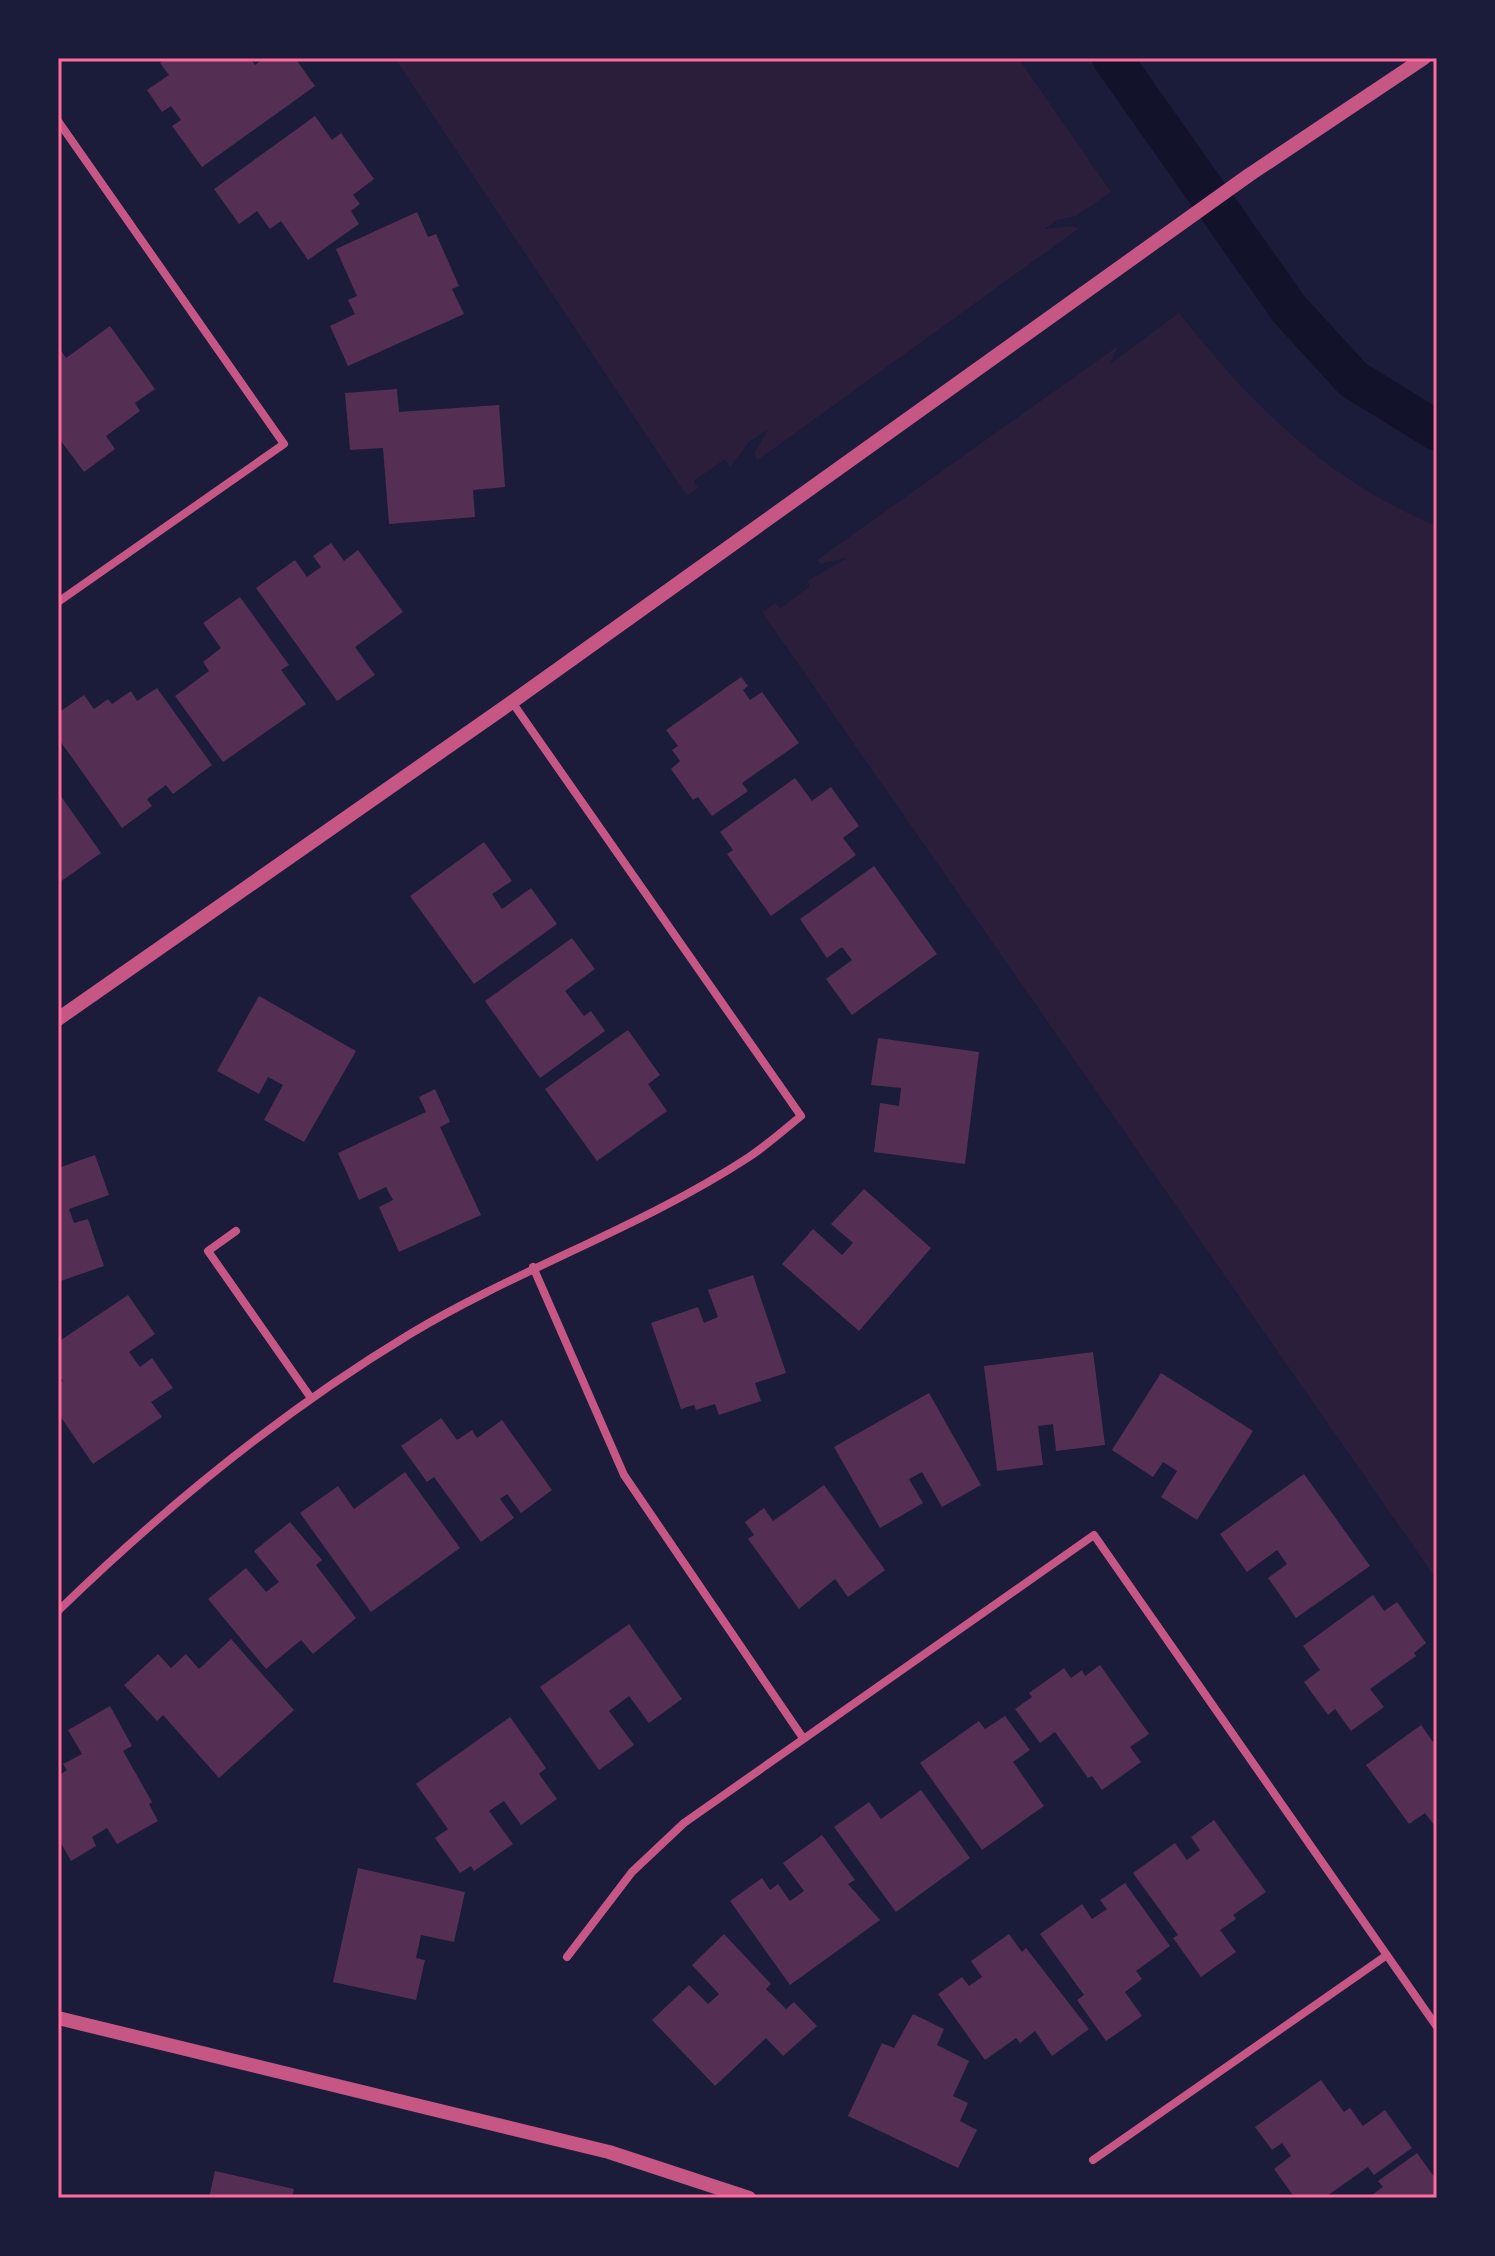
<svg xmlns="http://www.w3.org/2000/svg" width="1495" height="2256" font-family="Ubuntu,sans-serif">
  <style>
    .green { fill: #2a1e3b }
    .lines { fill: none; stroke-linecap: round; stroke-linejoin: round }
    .canal { stroke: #12122b; stroke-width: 40 }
    .building { fill: #542f53 }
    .minor { stroke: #c65784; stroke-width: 8 }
    .tertiary { stroke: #c65784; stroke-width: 14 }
    .neatline { fill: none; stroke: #ff6b9d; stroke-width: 3 }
  </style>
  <rect width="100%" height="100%" fill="#1b1b3a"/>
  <path class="green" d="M 395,58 L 1018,58 L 1111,192 L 1076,216 L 1057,220 L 1045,229 L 1074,226 L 1078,229 L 758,460 L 754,454 L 768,429 L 750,441 L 730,467 L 725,459 L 694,481 L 698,488 L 687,496 Z
    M 1179,313 C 1251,404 1328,482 1437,526 L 1437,1580 L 762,612 L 775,603 L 780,609 L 810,586 L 807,581 L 847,558 L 820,564 L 817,560 L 1118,346 L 1110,364 Z"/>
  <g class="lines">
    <path class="canal" d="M 1112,58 L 1289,309 L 1353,379 L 1437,431"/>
  </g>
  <path class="building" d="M 167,58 L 250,58 L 255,65 L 264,58 L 295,58 L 315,86 L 202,167 L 172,126 L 181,120 L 171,106 L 162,112 L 147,90 L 169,75 L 160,63 Z
    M 315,116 L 332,140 L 341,133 L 374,179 L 353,195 L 360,204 L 351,211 L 359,224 L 308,260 L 281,221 L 270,229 L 257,211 L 239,224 L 214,189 Z
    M 417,212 L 428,237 L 436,234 L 459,286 L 452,289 L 464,314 L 348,366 L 330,326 L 355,314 L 348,300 L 357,296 L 336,249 Z
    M 110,326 L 155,389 L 135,403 L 140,411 L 106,436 L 115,449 L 84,472 L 58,437 L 58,346 L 66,358 Z
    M 397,389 L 399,412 L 499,405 L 505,487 L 473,490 L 475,517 L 389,524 L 383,448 L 350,450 L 345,393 Z
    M 331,543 L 344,561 L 358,550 L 403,612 L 355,647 L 375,675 L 337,701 L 256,588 L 295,560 L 307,577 L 321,567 L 313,556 Z
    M 240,597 L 289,665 L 281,670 L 306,704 L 223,762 L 175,696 L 209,671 L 203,662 L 221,648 L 203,623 Z
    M 741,677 L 748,686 L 743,690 L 750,700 L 762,692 L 799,743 L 742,783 L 748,791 L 712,816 L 698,797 L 693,800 L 671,769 L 680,761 L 672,750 L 678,746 L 666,730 Z
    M 157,688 L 212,765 L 173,794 L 166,785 L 147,799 L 152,806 L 122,828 L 58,738 L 58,713 L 84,695 L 94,709 L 108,699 L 112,704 L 131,691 L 137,701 Z
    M 795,778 L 812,801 L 831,787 L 859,826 L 843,838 L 856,855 L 771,916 L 727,854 L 733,850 L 720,832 Z
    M 58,792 L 101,853 L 60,882 L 58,880 Z
    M 484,842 L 512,881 L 492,894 L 502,909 L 531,888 L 557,924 L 474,984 L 410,896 Z
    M 874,866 L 937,954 L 852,1015 L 826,979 L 852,960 L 842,947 L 827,958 L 800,919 Z
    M 572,938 L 595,969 L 565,991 L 584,1016 L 591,1011 L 605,1031 L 540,1078 L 485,1001 Z
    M 259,996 L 356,1051 L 304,1142 L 264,1120 L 283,1085 L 268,1077 L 259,1094 L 217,1071 Z
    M 628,1030 L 660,1075 L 648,1084 L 667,1111 L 597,1161 L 545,1089 Z
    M 878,1038 L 979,1052 L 965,1164 L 874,1152 L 880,1103 L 899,1106 L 901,1088 L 871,1085 Z
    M 435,1089 L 450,1122 L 440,1127 L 481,1215 L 399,1252 L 379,1207 L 393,1200 L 386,1187 L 359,1200 L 338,1153 L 426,1112 L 419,1097 Z
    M 95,1155 L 109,1195 L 69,1209 L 74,1223 L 88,1219 L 104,1266 L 58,1282 L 58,1168 Z
    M 864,1189 L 931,1248 L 859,1331 L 782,1264 L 813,1229 L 842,1255 L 853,1243 L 831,1224 Z
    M 753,1275 L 786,1373 L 755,1383 L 761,1401 L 719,1415 L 715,1404 L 696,1410 L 694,1405 L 681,1409 L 651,1323 L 698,1307 L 704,1323 L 718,1317 L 708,1290 Z
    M 128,1295 L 155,1334 L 129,1352 L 140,1367 L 152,1358 L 173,1388 L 151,1402 L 162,1417 L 93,1464 L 58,1413 L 58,1384 L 63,1381 L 58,1374 L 58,1342 Z
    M 1093,1352 L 1105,1445 L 1056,1451 L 1053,1424 L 1038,1426 L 1043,1465 L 997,1471 L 984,1366 Z
    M 1161,1373 L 1253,1431 L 1197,1520 L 1161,1497 L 1177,1471 L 1163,1462 L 1153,1477 L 1112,1450 Z
    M 929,1393 L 981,1485 L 942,1507 L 922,1472 L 909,1479 L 923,1503 L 880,1528 L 834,1447 Z
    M 441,1418 L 457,1440 L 472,1430 L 477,1438 L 502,1420 L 552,1490 L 521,1513 L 507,1494 L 500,1499 L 514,1518 L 481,1542 L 434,1477 L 427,1482 L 401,1446 Z
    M 405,1472 L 460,1548 L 371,1612 L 300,1513 L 338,1486 L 354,1509 Z
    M 1304,1474 L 1370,1566 L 1296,1618 L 1268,1578 L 1287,1564 L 1277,1550 L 1247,1572 L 1220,1534 Z
    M 824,1485 L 885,1570 L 848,1597 L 835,1579 L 799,1609 L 748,1539 L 754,1535 L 745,1522 L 764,1508 L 773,1521 Z
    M 290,1522 L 322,1560 L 316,1565 L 356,1618 L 313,1654 L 301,1640 L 266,1669 L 208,1599 L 246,1568 L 266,1592 L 279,1582 L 254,1551 Z
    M 1373,1595 L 1384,1611 L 1397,1602 L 1426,1643 L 1414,1653 L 1416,1656 L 1370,1689 L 1384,1707 L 1351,1731 L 1335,1709 L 1328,1715 L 1304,1682 L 1320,1670 L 1303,1646 Z
    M 629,1624 L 682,1699 L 649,1723 L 629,1696 L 609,1711 L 634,1745 L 599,1770 L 540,1687 Z
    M 231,1639 L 294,1710 L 219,1778 L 163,1715 L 157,1721 L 124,1685 L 158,1654 L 171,1668 L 186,1654 L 199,1669 Z
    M 1100,1665 L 1149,1734 L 1130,1747 L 1141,1762 L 1102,1790 L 1092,1776 L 1088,1778 L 1055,1732 L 1040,1743 L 1015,1709 L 1032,1697 L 1029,1693 L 1064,1668 L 1071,1678 L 1082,1670 L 1085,1676 Z
    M 110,1706 L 132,1746 L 123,1751 L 152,1802 L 149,1804 L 158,1821 L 117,1844 L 107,1828 L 92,1837 L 96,1846 L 71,1861 L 58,1838 L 58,1776 L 67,1770 L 63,1764 L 82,1754 L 68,1730 Z
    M 1005,1716 L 1030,1750 L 1013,1762 L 1044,1806 L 982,1850 L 920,1763 L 979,1721 L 985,1729 Z
    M 510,1717 L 546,1768 L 539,1774 L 557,1799 L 521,1825 L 504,1801 L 489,1811 L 513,1844 L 474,1871 L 471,1866 L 460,1873 L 435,1838 L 448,1829 L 416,1784 Z
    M 1421,1725 L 1433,1742 L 1437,1739 L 1437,1829 L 1425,1813 L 1409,1824 L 1366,1765 Z
    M 921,1790 L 970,1858 L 896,1912 L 834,1827 L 869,1802 L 881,1819 Z
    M 1214,1820 L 1266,1892 L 1233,1915 L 1236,1919 L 1220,1930 L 1236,1952 L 1201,1977 L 1173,1938 L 1178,1935 L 1133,1873 L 1175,1843 L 1187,1860 L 1200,1850 L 1191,1837 Z
    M 822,1835 L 855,1880 L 848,1884 L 880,1920 L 790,1985 L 730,1901 L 762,1878 L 770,1890 L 778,1884 L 790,1901 L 804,1891 L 783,1863 Z
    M 358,1868 L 465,1892 L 454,1942 L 421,1935 L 416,1958 L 425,1960 L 416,2000 L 333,1982 Z
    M 1125,1883 L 1170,1946 L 1136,1971 L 1142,1979 L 1125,1992 L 1142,2016 L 1106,2041 L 1077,2000 L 1084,1995 L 1040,1934 L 1082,1904 L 1092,1919 L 1107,1909 L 1100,1900 Z
    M 724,1934 L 771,1984 L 766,1989 L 786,2009 L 794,2002 L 817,2026 L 783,2056 L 766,2038 L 715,2086 L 652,2020 L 689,1985 L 708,2004 L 719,1994 L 692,1965 Z
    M 1009,1934 L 1022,1952 L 1026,1948 L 1089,2029 L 1052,2056 L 1035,2031 L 1020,2043 L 1016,2038 L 985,2060 L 938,1994 L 962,1977 L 969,1986 L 982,1977 L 971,1961 Z
    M 913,2014 L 944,2029 L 937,2045 L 969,2061 L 953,2096 L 968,2103 L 960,2121 L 977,2130 L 958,2168 L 848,2116 L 882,2043 L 894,2048 Z
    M 1321,2080 L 1344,2112 L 1350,2108 L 1363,2126 L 1385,2110 L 1412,2148 L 1374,2175 L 1368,2167 L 1324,2198 L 1295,2198 L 1274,2169 L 1291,2156 L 1282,2143 L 1272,2150 L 1255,2127 Z
    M 1417,2153 L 1437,2181 L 1437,2196 L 1368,2198 L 1383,2187 L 1378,2181 Z
    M 215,2171 L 294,2189 L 292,2198 L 209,2198 Z"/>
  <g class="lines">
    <path class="minor" d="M 58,121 L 284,444 L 58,602
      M 236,1231 L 208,1251 L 311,1398
      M 533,1267 L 624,1475 L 803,1738
      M 58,1611 C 166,1506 281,1412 410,1334 C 518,1269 644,1226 749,1157 C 767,1145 784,1130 801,1116 L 512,702
      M 567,1957 L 632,1872 L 684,1823 L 1094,1535 L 1437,2027
      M 1093,2160 L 1387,1955"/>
    <path class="tertiary" d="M 58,1019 L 512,702 L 1249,175 L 1424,58
      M 58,2018 L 609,2152 L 749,2198"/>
  </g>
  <rect width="1495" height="2256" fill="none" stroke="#1b1b3a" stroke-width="120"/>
  <rect x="60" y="60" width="1375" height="2136" class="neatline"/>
</svg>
